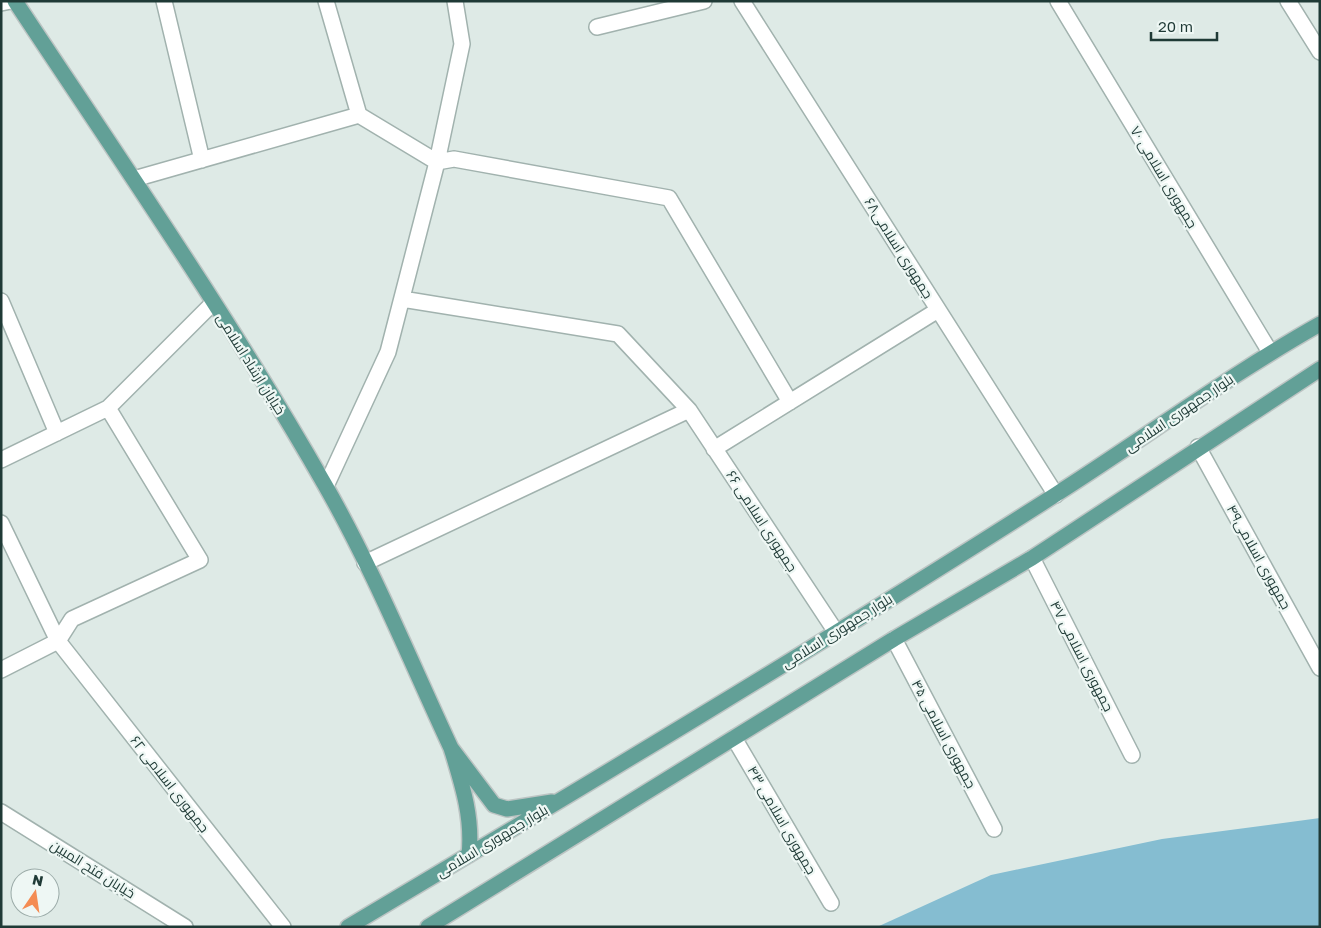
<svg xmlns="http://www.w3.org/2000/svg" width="1321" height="928" font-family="'Golos Text',Cairo,sans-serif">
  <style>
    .water { fill: #85bdd1 }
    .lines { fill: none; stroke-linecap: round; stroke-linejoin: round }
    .minor-casing { stroke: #a1b2ae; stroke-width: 18 }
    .major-casing { stroke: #bcc4c3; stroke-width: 18 }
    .minor { stroke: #fff; stroke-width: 15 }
    .major { stroke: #62a097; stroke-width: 15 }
    .labels { text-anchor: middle; stroke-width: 4.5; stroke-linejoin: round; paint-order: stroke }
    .street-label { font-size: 14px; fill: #1f3a36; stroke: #eef7f4 }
  </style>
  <rect width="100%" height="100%" fill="#deeae6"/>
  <path class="water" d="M 1320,818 L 1320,927 L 877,927 L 991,875 L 1162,839 Z"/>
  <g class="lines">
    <g class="minor-casing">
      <path id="minor" d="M 164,1 L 202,160
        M 326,1 L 359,115
        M 742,1 L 1056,495
        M 1058,1 L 1270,352
        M 1288,1 L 1320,52
        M 1,3 L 11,1
        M 597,27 L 704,1
        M 134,179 L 359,115 L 437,162 L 454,159 L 669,198 L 790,402
        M 402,299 L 618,334 L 689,410 L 836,632
        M 1,301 L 57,433
        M 1198,447 L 1320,668
        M 714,449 L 938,310
        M 1,460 L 108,408 L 213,303
        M 326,486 L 388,352 L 437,162 L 462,44 L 455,1
        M 1,523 L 58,641 L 283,927
        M 1032,558 L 1132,755
        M 365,563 L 689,410
        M 894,639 L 994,829
        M 1,670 L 58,641 L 72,619 L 200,560 L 108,408
        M 734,738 L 831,903
        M 1,812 L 185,927"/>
    </g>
    <g class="major-casing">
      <path id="major" d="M 15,1 C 121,161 230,319 325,485 C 373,569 410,660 451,748
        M 469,855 C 473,817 462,784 451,748 L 494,805 L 507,809 L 552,802
        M 348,927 C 585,786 822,644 1055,495 C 1143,439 1228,376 1320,324
        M 428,927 L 894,639 L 1032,558 L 1320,369"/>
    </g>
    <use href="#minor" class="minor"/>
    <use href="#major" class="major"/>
  </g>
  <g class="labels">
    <g class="street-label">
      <text transform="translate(1164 177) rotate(59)" y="5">جمهوری اسلامی ۷۰</text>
      <text transform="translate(899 248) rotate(58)" y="5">جمهوری اسلامی۶۸</text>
      <text transform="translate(251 364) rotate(58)" y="5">خیابان ارشاد اسلامی</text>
      <text transform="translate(1179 413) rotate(-34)" y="5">بلوار جمهوری اسلامی</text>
      <text transform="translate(762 521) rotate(57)" y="5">جمهوری اسلامی ۶۶</text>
      <text transform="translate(1259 557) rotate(61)" y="5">جمهوری اسلامی۴۹</text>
      <text transform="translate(837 631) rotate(-32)" y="5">بلوار جمهوری اسلامی</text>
      <text transform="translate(1082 656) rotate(63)" y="5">جمهوری اسلامی ۴۷</text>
      <text transform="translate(944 734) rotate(62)" y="5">جمهوری اسلامی ۴۵</text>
      <text transform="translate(170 784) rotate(52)" y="5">جمهوری اسلامی ۶۲</text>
      <text transform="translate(782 820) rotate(60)" y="5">جمهوری اسلامی ۴۳</text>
      <text transform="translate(492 841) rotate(-31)" y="5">بلوار جمهوری اسلامی</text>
      <text transform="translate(93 869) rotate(32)" y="5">خیابان فتح المبین</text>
    </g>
  </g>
  <rect width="1321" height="928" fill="none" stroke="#1f3a36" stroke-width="5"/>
  <g transform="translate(35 893) rotate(13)"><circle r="24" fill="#eef7f4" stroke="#9baba8"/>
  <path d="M0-4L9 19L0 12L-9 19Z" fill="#f48c53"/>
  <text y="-8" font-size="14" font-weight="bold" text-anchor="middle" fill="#1f3a36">N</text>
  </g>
  <path d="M1151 32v8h66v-8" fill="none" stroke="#1f3a36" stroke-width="2.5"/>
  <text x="1158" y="32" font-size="15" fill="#1f3a36" stroke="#eef7f4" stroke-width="4" paint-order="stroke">20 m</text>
</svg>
